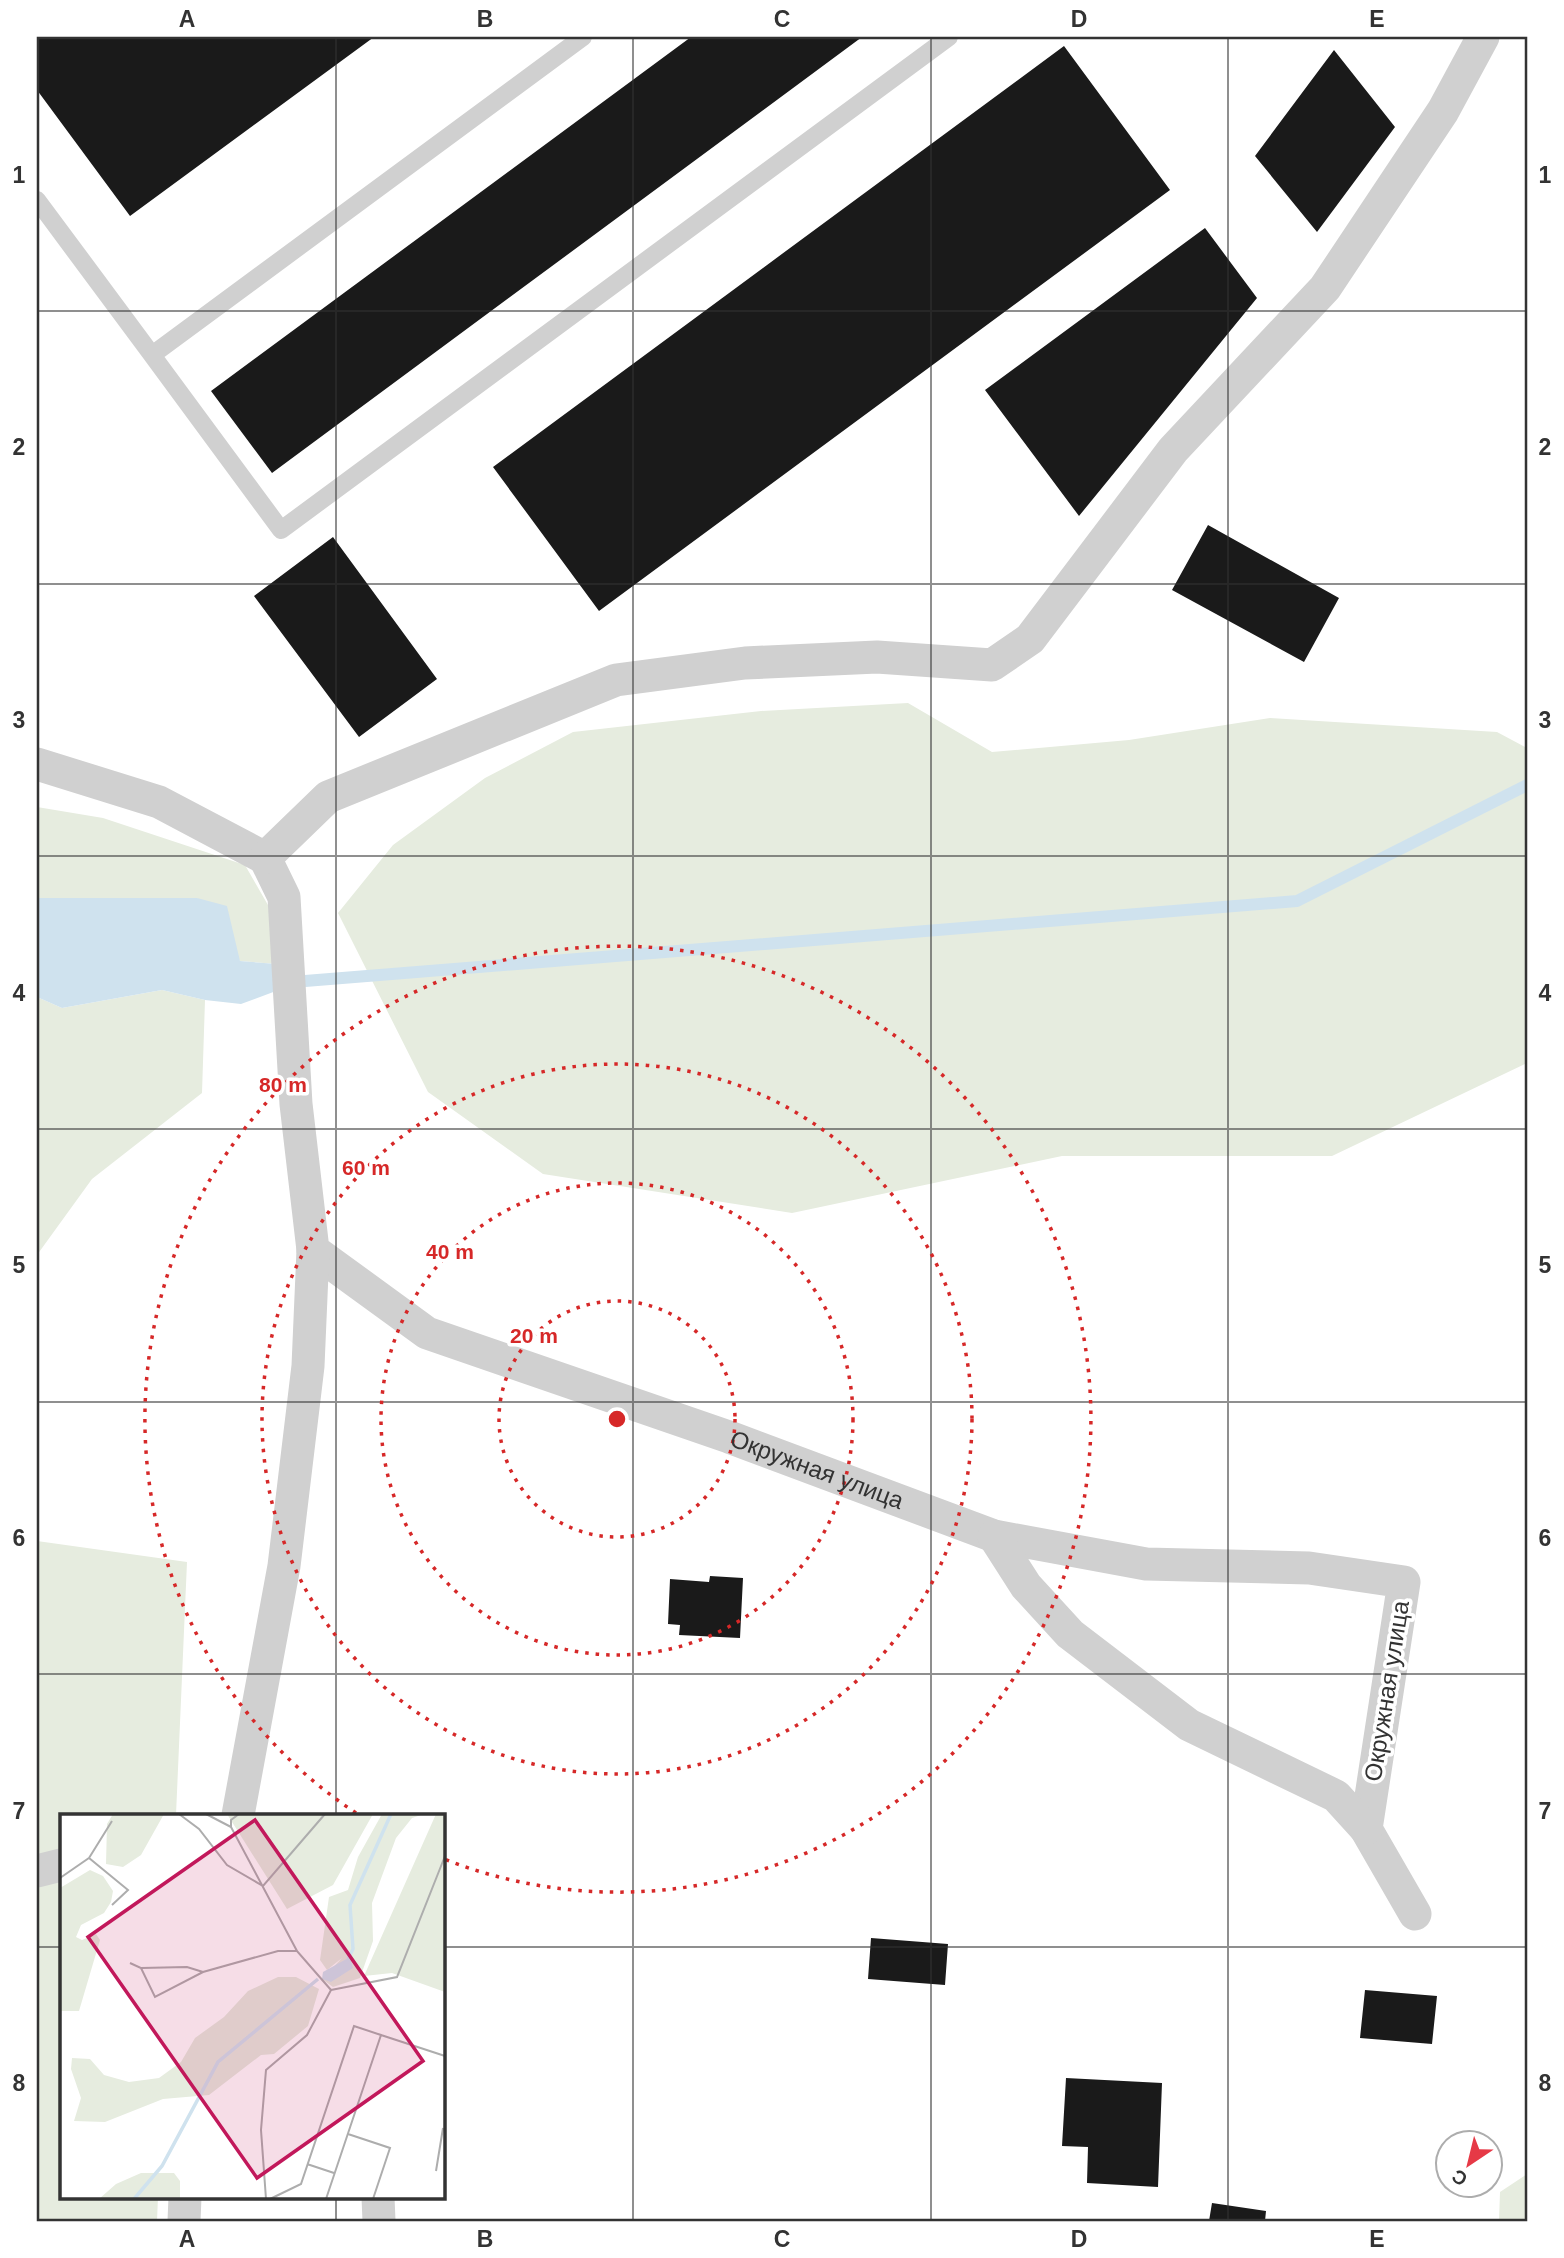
<svg xmlns="http://www.w3.org/2000/svg" width="1564" height="2258" font-family="Helvetica,sans-serif">
  <style>
    .green { fill: #e6ecdf }
    .water { fill: #cfe2ee }
    .lines { fill: none; stroke-linecap: round; stroke-linejoin: round }
    .stream { stroke: #cfe2ee; stroke-width: 12 }
    .building { fill: #1a1a1a }
    .lane { stroke: #d0d0d0; stroke-width: 18 }
    .street { stroke: #d0d0d0; stroke-width: 33 }
    .grid { fill: none; stroke: #333; stroke-width: 2; stroke-opacity: 0.55 }
    .ring { fill: none; stroke: #d62828; stroke-width: 3.5; stroke-dasharray: 3.5 7 }
    .labels { text-anchor: middle; stroke-width: 7; stroke-linejoin: round; paint-order: stroke }
    .street-label { font-size: 24px; fill: #333; stroke: #fff }
    .inset-river { fill: none; stroke: #cfe2ee; stroke-width: 3.5 }
    .inset-road { fill: none; stroke: #adadad; stroke-width: 2 }
    .view { fill: #c2185b; fill-opacity: 0.15; stroke: #c2185b; stroke-width: 3.5 }
    .inset-edge { fill: none; stroke: #333; stroke-width: 3.5 }
    .centre { fill: #d62828; stroke: #fff; stroke-width: 3.5 }
    .ring-label { font-size: 21px; text-anchor: middle; font-weight: bold; fill: #d62828; stroke: #fff; stroke-width: 7; stroke-linejoin: round; paint-order: stroke }
    .neatline { fill: none; stroke: #333; stroke-width: 2.5 }
    .grid-label { font-size: 23px; text-anchor: middle; font-weight: bold; fill: #333 }
  </style>
  <rect width="100%" height="100%" fill="#fff"/>
  <path class="green" d="M 908,703 L 992,752 L 1129,740 L 1270,718 L 1497,732 L 1527,748 L 1527,1063 L 1332,1156 L 1062,1156 L 792,1213 L 543,1174 L 428,1092 L 338,913 L 393,845 L 485,778 L 573,732 L 761,711 Z
    M 37,807 L 103,818 L 245,865 L 272,912 L 277,964 L 240,961 L 197,898 L 37,898 Z
    M 162,990 L 205,1000 L 202,1093 L 92,1179 L 37,1255 L 37,997 L 62,1008 Z
    M 37,1541 L 187,1562 L 176,1815 L 61,1815 L 61,2197 L 158,2197 L 157,2221 L 37,2221 Z
    M 1527,2174 L 1527,2221 L 1499,2221 L 1500,2192 Z"/>
  <path class="water" d="M 37,898 L 197,898 L 227,906 L 240,961 L 277,964 L 276,991 L 241,1004 L 205,1000 L 162,990 L 62,1008 L 37,997 Z"/>
  <g class="lines">
    <path class="stream" d="M 305,981 L 1297,901 L 1527,785"/>
  </g>
  <path class="building" d="M 37,37 L 374,37 L 130,216 L 37,90 Z
    M 691,37 L 862,37 L 272,473 L 211,391 Z
    M 1064,46 L 1170,190 L 599,611 L 493,467 Z
    M 1334,50 L 1395,127 L 1317,232 L 1255,156 Z
    M 1205,228 L 1257,298 L 1079,516 L 985,390 Z
    M 1208,525 L 1339,598 L 1304,662 L 1172,590 Z
    M 333,537 L 437,679 L 359,737 L 254,596 Z
    M 710,1576 L 743,1578 L 740,1638 L 679,1635 L 680,1625 L 668,1624 L 670,1579 L 709,1582 Z
    M 871,1938 L 948,1944 L 945,1985 L 868,1979 Z
    M 1365,1990 L 1437,1996 L 1432,2044 L 1360,2038 Z
    M 1066,2078 L 1162,2083 L 1158,2187 L 1087,2183 L 1088,2147 L 1062,2146 Z
    M 1212,2203 L 1266,2211 L 1265,2221 L 1209,2221 Z"/>
  <g class="lines">
    <path class="lane" d="M 583,37 L 152,355 L 281,530 L 949,37
      M 37,200 L 152,355"/>
    <g class="street">
      <path d="M 37,764 L 159,802 L 265,858"/>
      <path id="s1" d="M 265,858 L 284,897 L 296,1104 L 313,1250 L 427,1333 L 729,1437 L 994,1536 L 1146,1564 L 1309,1568 L 1404,1582 L 1366,1829 L 1415,1914"/>
      <path d="M 265,858 L 328,797 L 616,680 L 745,663 L 877,657 L 992,665 L 1030,639 L 1173,450 L 1325,288 L 1443,111 L 1483,37"/>
      <path d="M 994,1536 L 1026,1586 L 1070,1634 L 1189,1725 L 1336,1796 L 1366,1829"/>
      <path d="M 238,1815 L 284,1566 L 308,1366 L 313,1250"/>
      <path d="M 37,1871 L 61,1865"/>
      <path d="M 378,2197 L 379,2221"/>
      <path d="M 184,2221 L 185,2197"/>
    </g>
  </g>
  <path class="grid" d="M 336,37 L 336,1815M 633,37 L 633,2221M 931,37 L 931,2221M 1228,37 L 1228,2221M 37,311 L 1527,311M 37,584 L 1527,584M 37,856 L 1527,856M 37,1129 L 1527,1129M 37,1402 L 1527,1402M 37,1674 L 1527,1674M 37,1947 L 61,1947M 443,1947 L 1527,1947M 336,2197 L 336,2221"/>
  <g class="ring">
    <circle cx="617" cy="1419" r="118"/>
    <circle cx="617" cy="1419" r="236"/>
    <circle cx="617" cy="1419" r="355"/>
    <path d="M356 1813A473 473 0 1 1 444 1859"/>
  </g>
  <g class="labels">
    <g class="street-label">
      <text dy="8" stroke="none"><textPath href="#s1" startOffset="952">Окружная улица</textPath></text>
      <text transform="translate(1387 1691) rotate(-81)" y="8">Окружная улица</text>
    </g>
  </g>
  <g transform="translate(60 1814)">
    <rect width="385" height="385" fill="#fff"/>
    <path d="M 53,0 L 104,0 L 81,41 L 63,53 L 46,50 L 47,10 ZM 167,0 L 313,0 L 273,71 L 227,95 ZM 322,0 L 364,0 L 352,4 L 336,24 L 312,89 L 313,127 L 300,164 L 273,173 L 262,165 L 282,144 L 267,156 L 260,146 L 269,83 L 288,76 L 298,43 ZM 376,0 L 385,0 L 385,178 L 332,159 L 304,162 ZM 30,56 L 43,62 L 53,77 L 51,88 L 44,99 L 21,111 L 16,123 L 22,126 L 36,120 L 40,126 L 19,197 L 0,197 L 0,74 ZM 218,163 L 236,163 L 259,175 L 248,212 L 214,240 L 201,241 L 149,281 L 103,285 L 45,308 L 14,307 L 21,284 L 11,255 L 12,244 L 30,245 L 44,261 L 69,268 L 99,264 L 121,248 L 135,224 L 164,203 L 188,177 ZM 81,359 L 114,359 L 120,367 L 120,385 L 39,385 L 56,370 Z" fill="#e6ecdf"/>
    <path d="M 290,143 L 293,154 L 271,168 L 262,165 L 263,158 Z" fill="#cfe2ee"/>
    <path class="inset-river" d="M 288,145 L 293,135 L 290,91 L 331,0M 74,385 L 102,352 L 158,248 L 258,165"/>
    <path class="inset-road" d="M 119,0 L 139,15 L 167,51 L 203,72 L 265,0M 146,0 L 171,13M 179,0 L 171,6 L 171,13 L 237,137M 29,44 L 52,7M 0,64 L 29,44 L 68,76 L 52,91M 70,149 L 81,154 L 95,183 L 143,158 L 218,137 L 237,137 L 271,176M 81,154 L 127,153 L 143,158M 271,176 L 337,163 L 385,42M 321,221 L 385,242M 288,320 L 330,334 L 313,385M 247,350 L 274,359M 376,357 L 383,314M 206,385 L 201,316 L 206,256 L 247,221 L 271,176M 210,385 L 241,370 L 294,212 L 321,221 L 266,385"/>
    <path class="view" d="M 195,6 L 363,247 L 197,364 L 28,123 Z"/>
    <rect width="385" height="385" class="inset-edge"/>
  </g>
  <circle cx="617" cy="1419" r="10" class="centre"/>
  <g class="ring-label">
    <text x="283" y="1092">80 m</text>
    <text x="366" y="1175">60 m</text>
    <text x="450" y="1259">40 m</text>
    <text x="534" y="1343">20 m</text>
  </g>
  <rect width="1564" height="2258" fill="none" stroke="#ffffff" stroke-width="77"/>
  <g transform="translate(1469 2164) rotate(215)"><circle r="33" fill="#ffffff" stroke="#adadad" stroke-width="2"/>
  <path d="M0-5L12 26L0 18L-12 26Z" fill="#e63946"/>
  <text y="-10" font-size="19" font-weight="bold" text-anchor="middle" fill="#333333">С</text>
  </g>
  <rect x="38" y="38" width="1488" height="2182" class="neatline"/>
  <g class="grid-label">
    <text x="187" y="27">A</text>
    <text x="485" y="27">B</text>
    <text x="782" y="27">C</text>
    <text x="1079" y="27">D</text>
    <text x="1377" y="27">E</text>
    <text x="19" y="183">1</text>
    <text x="1545" y="183">1</text>
    <text x="19" y="455">2</text>
    <text x="1545" y="455">2</text>
    <text x="19" y="728">3</text>
    <text x="1545" y="728">3</text>
    <text x="19" y="1001">4</text>
    <text x="1545" y="1001">4</text>
    <text x="19" y="1273">5</text>
    <text x="1545" y="1273">5</text>
    <text x="19" y="1546">6</text>
    <text x="1545" y="1546">6</text>
    <text x="19" y="1819">7</text>
    <text x="1545" y="1819">7</text>
    <text x="19" y="2091">8</text>
    <text x="1545" y="2091">8</text>
    <text x="187" y="2247">A</text>
    <text x="485" y="2247">B</text>
    <text x="782" y="2247">C</text>
    <text x="1079" y="2247">D</text>
    <text x="1377" y="2247">E</text>
  </g>
</svg>
